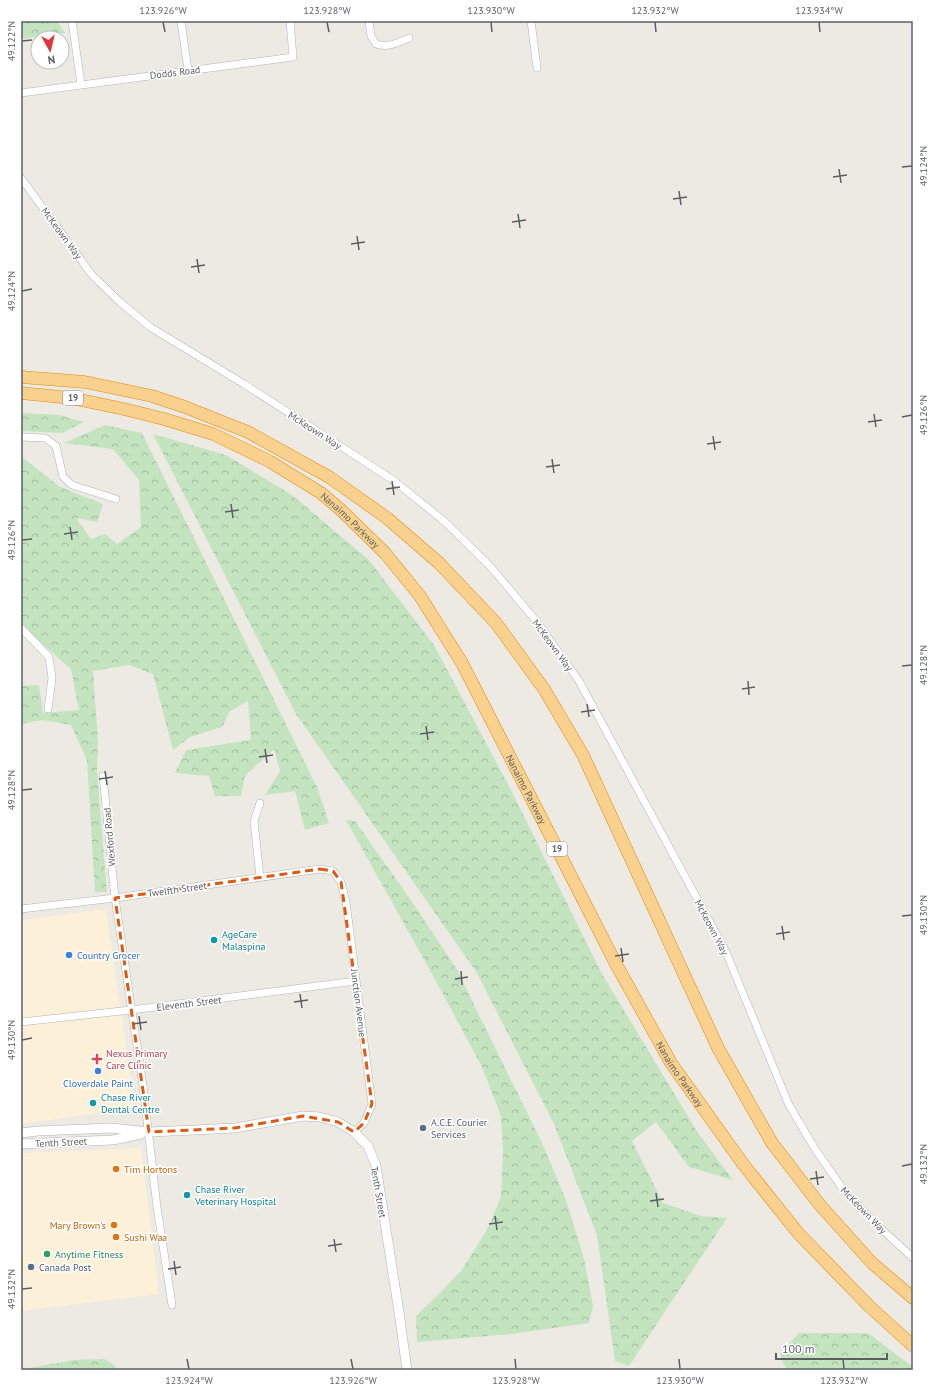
<svg xmlns="http://www.w3.org/2000/svg" width="934" height="1391" font-family="'PT Sans',sans-serif">
  <style>
    .commercial { fill: #fcf0d9 }
    .forest { fill: url(#forest-crowns) }
    .lines { fill: none; stroke-linecap: round; stroke-linejoin: round }
    .street-casing { stroke: #b0b4b7; stroke-width: 8 }
    .secondary-casing { stroke: #afb3b7; stroke-width: 10 }
    .highway-casing { stroke: #e6880a; stroke-width: 13 }
    .street { stroke: #fff; stroke-width: 7 }
    .secondary { stroke: #fff; stroke-width: 9 }
    .highway { stroke: #f8d18f; stroke-width: 12 }
    .marked { fill: none; stroke: #e15910; stroke-width: 3; stroke-dasharray: 8 5; stroke-linejoin: round }
    .ticks { fill: none; stroke: #5b5f63; stroke-width: 1.5 }
    .culture-dot { fill: #0f9aa8; stroke: #fff; stroke-width: 1.5 }
    .shop-dot { fill: #3f7fe0; stroke: #fff; stroke-width: 1.5 }
    .health-dot { fill: #e0444e; stroke: #fff; stroke-width: 1.5 }
    .service-dot { fill: #5c6f8a; stroke: #fff; stroke-width: 1.5 }
    .food-dot { fill: #e8710a; stroke: #fff; stroke-width: 1.5 }
    .leisure-dot { fill: #2e9e5b; stroke: #fff; stroke-width: 1.5 }
    .labels { text-anchor: middle; stroke-width: 3; stroke-linejoin: round; paint-order: stroke }
    .shield { fill: #fff; stroke: #8c8f92; stroke-width: 1 }
    .shield-label { font-size: 9px; font-weight: bold; fill: #5b5f63 }
    .street-label { font-size: 10px; fill: #5b5f63; stroke: #fff }
    .culture-label { font-size: 10px; fill: #0d838f; stroke: #fff; text-anchor: start }
    .shop-label { font-size: 10px; fill: #366cbe; stroke: #fff; text-anchor: start }
    .health-label { font-size: 10px; fill: #be3a42; stroke: #fff; text-anchor: start }
    .service-label { font-size: 10px; fill: #4e5e75; stroke: #fff; text-anchor: start }
    .food-label { font-size: 10px; fill: #c56008; stroke: #fff; text-anchor: start }
    .leisure-label { font-size: 10px; fill: #27864d; stroke: #fff; text-anchor: start }
    .neatline { fill: none; stroke: #5b5f63; stroke-width: 1.5 }
    .ticks-label { font-size: 10px; text-anchor: middle; fill: #5b5f63 }
  </style>
  <defs>
    <pattern id="forest-crowns" width="20" height="18" patternUnits="userSpaceOnUse"><rect width="20" height="18" fill="#c4e4c0"/><path d="M2 6a3 3 0 1 1 6 0M12 15a3 3 0 1 1 6 0" fill="none" stroke="#a2bca0"/></pattern>
  </defs>
  <rect width="100%" height="100%" fill="#edeae3"/>
  <path class="commercial" d="M 106,909 L 135,1108 L 21,1124 L 21,920 Z
    M 141,1148 L 159,1294 L 21,1311 L 21,1153 Z"/>
  <path class="forest" d="M 21,21 L 57,21 L 65,33 L 21,39 Z
    M 21,413 L 59,415 L 84,422 L 62,433 L 21,431 Z
    M 105,425 L 142,433 L 317,787 L 329,823 L 305,830 L 295,791 L 265,795 L 280,771 L 274,749 L 245,776 L 241,796 L 215,796 L 209,776 L 175,773 L 186,750 L 251,740 L 248,701 L 230,711 L 222,727 L 190,737 L 173,750 L 153,674 L 129,665 L 93,671 L 98,741 L 97,772 L 107,892 L 95,892 L 87,760 L 71,725 L 43,720 L 21,724 L 21,686 L 39,685 L 43,713 L 79,710 L 71,669 L 41,643 L 21,622 L 21,456 L 60,487 L 103,504 L 97,522 L 76,518 L 91,539 L 105,534 L 117,544 L 141,527 L 139,480 L 113,449 L 64,443 Z
    M 153,434 L 226,455 L 292,495 L 368,559 L 434,645 L 512,792 L 602,974 L 698,1133 L 733,1180 L 689,1167 L 656,1122 L 632,1141 L 663,1203 L 701,1216 L 727,1218 L 629,1366 L 615,1361 L 597,1235 L 554,1124 L 477,973 L 296,714 Z
    M 346,820 L 355,821 L 415,906 L 456,968 L 542,1143 L 566,1200 L 584,1259 L 593,1306 L 589,1323 L 511,1334 L 417,1342 L 416,1316 L 438,1295 L 461,1271 L 487,1230 L 501,1197 L 503,1152 L 501,1116 L 482,1067 L 437,983 Z
    M 799,1333 L 868,1333 L 913,1367 L 913,1370 L 786,1370 L 780,1353 Z
    M 105,1359 L 116,1367 L 116,1370 L 28,1370 L 28,1368 L 74,1360 Z"/>
  <g class="lines">
    <g class="street-casing">
      <path id="street" d="M 72,21 L 81,84
        M 181,21 L 188,70
        M 369,21 L 371,36 L 376,44 C 388,48 397,43 409,38
        M 531,21 L 537,68
        M 21,93 L 293,57 L 290,21
        M 21,178 L 92,275 L 120,302 L 150,327 L 244,384 L 393,480 L 444,521 L 490,566 L 537,622 L 579,681 L 726,952 L 789,1105 L 815,1149 L 845,1192 L 877,1225 L 913,1258
        M 21,437 L 45,438 L 56,446 L 63,477 L 72,485 L 116,499
        M 21,628 L 49,657 L 52,678 L 48,709
        M 103,776 L 115,898 L 143,1086 L 157,1207 L 172,1305
        M 260,877 L 254,821 L 260,803
        M 21,909 L 115,898 L 320,869 L 333,871 L 341,882 L 346,902 L 372,1104 L 364,1123 L 354,1132
        M 21,1022 L 131,1010 L 356,981"/>
    </g>
    <g class="secondary-casing">
      <path id="secondary" d="M 21,1133 L 38,1131 L 111,1128 L 149,1132 L 195,1130 L 235,1128 L 303,1116 L 320,1117 L 338,1122 L 354,1132 L 368,1146 L 376,1166 L 399,1312 L 407,1370
        M 21,1144 L 113,1140 L 141,1134"/>
    </g>
    <g class="highway-casing">
      <g id="highway">
        <path d="M 21,377 L 85,382 L 152,396 L 185,407 L 248,432 L 329,477 L 387,518 L 439,563 L 496,623 L 544,689 L 583,755 L 718,1048 L 772,1143 L 820,1205 L 872,1263 L 913,1298"/>
        <path id="s1" d="M 21,393 L 71,398 L 124,409 L 164,419 L 213,434 L 269,461 L 321,493 L 341,510 L 385,553 L 420,596 L 462,663 L 617,966 L 671,1063 L 743,1164 L 799,1234 L 869,1306 L 913,1346"/>
      </g>
    </g>
    <use href="#street" class="street"/>
    <use href="#secondary" class="secondary"/>
    <use href="#highway" class="highway"/>
  </g>
  <path class="marked" d="M 320,869 L 333,871 L 341,882 L 372,1104 L 364,1123 L 354,1132 L 338,1122 L 303,1116 L 235,1128 L 149,1132 L 115,898 Z"/>
  <path class="ticks" d="M 163,22 L 165,32M 327,22 L 329,32M 491,22 L 492,32M 655,22 L 656,32M 819,22 L 820,32M 22,41 L 32,40M 902,167 L 912,166M 839,169 L 841,183M 833,177 L 847,175M 679,191 L 681,205M 673,199 L 687,197M 518,214 L 520,228M 512,222 L 526,220M 357,236 L 359,250M 351,244 L 365,242M 197,259 L 199,273M 191,267 L 205,265M 22,291 L 32,289M 874,414 L 876,427M 902,417 L 912,415M 868,422 L 882,420M 713,436 L 715,450M 707,444 L 721,442M 552,459 L 554,473M 546,467 L 560,465M 392,481 L 394,495M 386,489 L 400,487M 231,504 L 233,518M 225,512 L 239,510M 70,527 L 72,540M 64,534 L 78,532M 22,540 L 32,539M 902,666 L 912,665M 748,681 L 749,695M 742,689 L 755,687M 587,704 L 589,717M 581,712 L 595,710M 426,726 L 428,740M 420,734 L 434,732M 265,749 L 267,763M 259,757 L 273,755M 105,771 L 107,785M 99,779 L 113,777M 22,790 L 32,789M 902,916 L 912,915M 782,926 L 784,940M 776,934 L 790,932M 621,948 L 623,962M 615,956 L 629,954M 461,971 L 462,985M 455,979 L 468,977M 300,994 L 302,1008M 294,1002 L 308,1000M 139,1016 L 141,1030M 133,1024 L 147,1022M 22,1040 L 32,1038M 902,1166 L 912,1164M 816,1171 L 818,1185M 810,1179 L 824,1177M 656,1193 L 658,1207M 650,1201 L 664,1199M 495,1216 L 497,1230M 489,1224 L 503,1222M 334,1239 L 336,1252M 328,1246 L 342,1244M 174,1261 L 176,1275M 168,1269 L 181,1267M 22,1289 L 32,1288M 187,1359 L 189,1369M 351,1359 L 353,1369M 515,1359 L 516,1369M 679,1359 L 680,1369M 843,1359 L 844,1369"/>
  <g class="culture-dot">
    <circle cx="214" cy="940" r="4"/>
    <circle cx="93" cy="1103" r="4"/>
    <circle cx="187" cy="1195" r="4"/>
  </g>
  <g class="shop-dot">
    <circle cx="69" cy="955" r="4"/>
    <circle cx="98" cy="1071" r="4"/>
  </g>
  <path class="health-dot" d="M95 1053h4v4h4v4h-4v4h-4v-4h-4v-4h4z"/>
  <g class="service-dot">
    <circle cx="423" cy="1128" r="4"/>
    <circle cx="31" cy="1267" r="4"/>
  </g>
  <g class="food-dot">
    <circle cx="116" cy="1169" r="4"/>
    <circle cx="114" cy="1225" r="4"/>
    <circle cx="116" cy="1237" r="4"/>
  </g>
  <circle class="leisure-dot" cx="47" cy="1254" r="4"/>
  <g class="labels">
    <g class="shield">
      <rect x="63" y="391" width="20" height="14" rx="3"/>
      <rect x="547" y="842" width="20" height="14" rx="3"/>
    </g>
    <g class="shield-label">
      <text x="73" y="401">19</text>
      <text x="557" y="852">19</text>
    </g>
    <g class="street-label">
      <text transform="translate(175 72) rotate(-7)" y="4">Dodds Road</text>
      <text transform="translate(62 233) rotate(54)" y="4">McKeown Way</text>
      <text transform="translate(315 430) rotate(33)" y="4">McKeown Way</text>
      <text dy="4" stroke="none"><textPath href="#s1" startOffset="360">Nanaimo Parkway</textPath></text>
      <text transform="translate(553 645) rotate(54)" y="4">McKeown Way</text>
      <text dy="4" stroke="none"><textPath href="#s1" startOffset="684">Nanaimo Parkway</textPath></text>
      <text transform="translate(109 837) rotate(-95)" y="4">Wexford Road</text>
      <text transform="translate(177 889) rotate(-8)" y="4">Twelfth Street</text>
      <text transform="translate(712 927) rotate(62)" y="4">McKeown Way</text>
      <text transform="translate(189 1003) rotate(-7)" y="4">Eleventh Street</text>
      <text transform="translate(359 1003) rotate(83)" y="4">Junction Avenue</text>
      <text dy="4" stroke="none"><textPath href="#s1" startOffset="1008">Nanaimo Parkway</textPath></text>
      <text transform="translate(61 1142) rotate(-3)" y="4">Tenth Street</text>
      <text transform="translate(379 1192) rotate(80)" y="4">Tenth Street</text>
      <text transform="translate(864 1210) rotate(46)" y="4">McKeown Way</text>
    </g>
    <g class="culture-label">
      <text x="222" y="938">AgeCare<tspan x="222" dy="12">Malaspina</tspan></text>
      <text x="101" y="1101">Chase River<tspan x="101" dy="12">Dental Centre</tspan></text>
      <text x="195" y="1193">Chase River<tspan x="195" dy="12">Veterinary Hospital</tspan></text>
    </g>
    <g class="shop-label">
      <text x="77" y="959">Country Grocer</text>
      <text x="98" y="1087" text-anchor="middle">Cloverdale Paint</text>
    </g>
    <g class="health-label">
      <text x="106" y="1057">Nexus Primary<tspan x="106" dy="12">Care Clinic</tspan></text>
    </g>
    <g class="service-label">
      <text x="431" y="1126">A.C.E. Courier<tspan x="431" dy="12">Services</tspan></text>
      <text x="39" y="1271">Canada Post</text>
    </g>
    <g class="food-label">
      <text x="124" y="1173">Tim Hortons</text>
      <text x="106" y="1229" text-anchor="end">Mary Brown's</text>
      <text x="124" y="1241">Sushi Waa</text>
    </g>
    <g class="leisure-label">
      <text x="55" y="1258">Anytime Fitness</text>
    </g>
  </g>
  <rect width="934" height="1391" fill="none" stroke="#ffffff" stroke-width="44"/>
  <g transform="translate(50 50) rotate(172)"><circle r="19" fill="#ffffff" stroke="#bdbfc1"/>
  <path d="M0-3L7 15L0 10L-7 15Z" fill="#e1343b"/>
  <text y="-6" font-size="11" font-weight="bold" text-anchor="middle" fill="#5b5f63">N</text>
  </g>
  <path d="M776 1353v6h111v-6" fill="none" stroke="#5b5f63" stroke-width="2"/>
  <text x="782" y="1353" font-size="12" fill="#5b5f63" stroke="#ffffff" stroke-width="3" paint-order="stroke">100 m</text>
  <rect x="22" y="22" width="890" height="1347" class="neatline"/>
  <g class="ticks-label">
    <text x="163" y="14">123.926°W</text>
    <text x="327" y="14">123.928°W</text>
    <text x="491" y="14">123.930°W</text>
    <text x="655" y="14">123.932°W</text>
    <text x="819" y="14">123.934°W</text>
    <text transform="translate(11 41) rotate(-90)" y="4">49.122°N</text>
    <text transform="translate(923 166) rotate(-90)" y="4">49.124°N</text>
    <text transform="translate(11 291) rotate(-90)" y="4">49.124°N</text>
    <text transform="translate(923 415) rotate(-90)" y="4">49.126°N</text>
    <text transform="translate(11 540) rotate(-90)" y="4">49.126°N</text>
    <text transform="translate(923 665) rotate(-90)" y="4">49.128°N</text>
    <text transform="translate(11 790) rotate(-90)" y="4">49.128°N</text>
    <text transform="translate(923 915) rotate(-90)" y="4">49.130°N</text>
    <text transform="translate(11 1040) rotate(-90)" y="4">49.130°N</text>
    <text transform="translate(923 1164) rotate(-90)" y="4">49.132°N</text>
    <text transform="translate(11 1289) rotate(-90)" y="4">49.132°N</text>
    <text x="189" y="1384">123.924°W</text>
    <text x="353" y="1384">123.926°W</text>
    <text x="516" y="1384">123.928°W</text>
    <text x="680" y="1384">123.930°W</text>
    <text x="844" y="1384">123.932°W</text>
  </g>
</svg>
